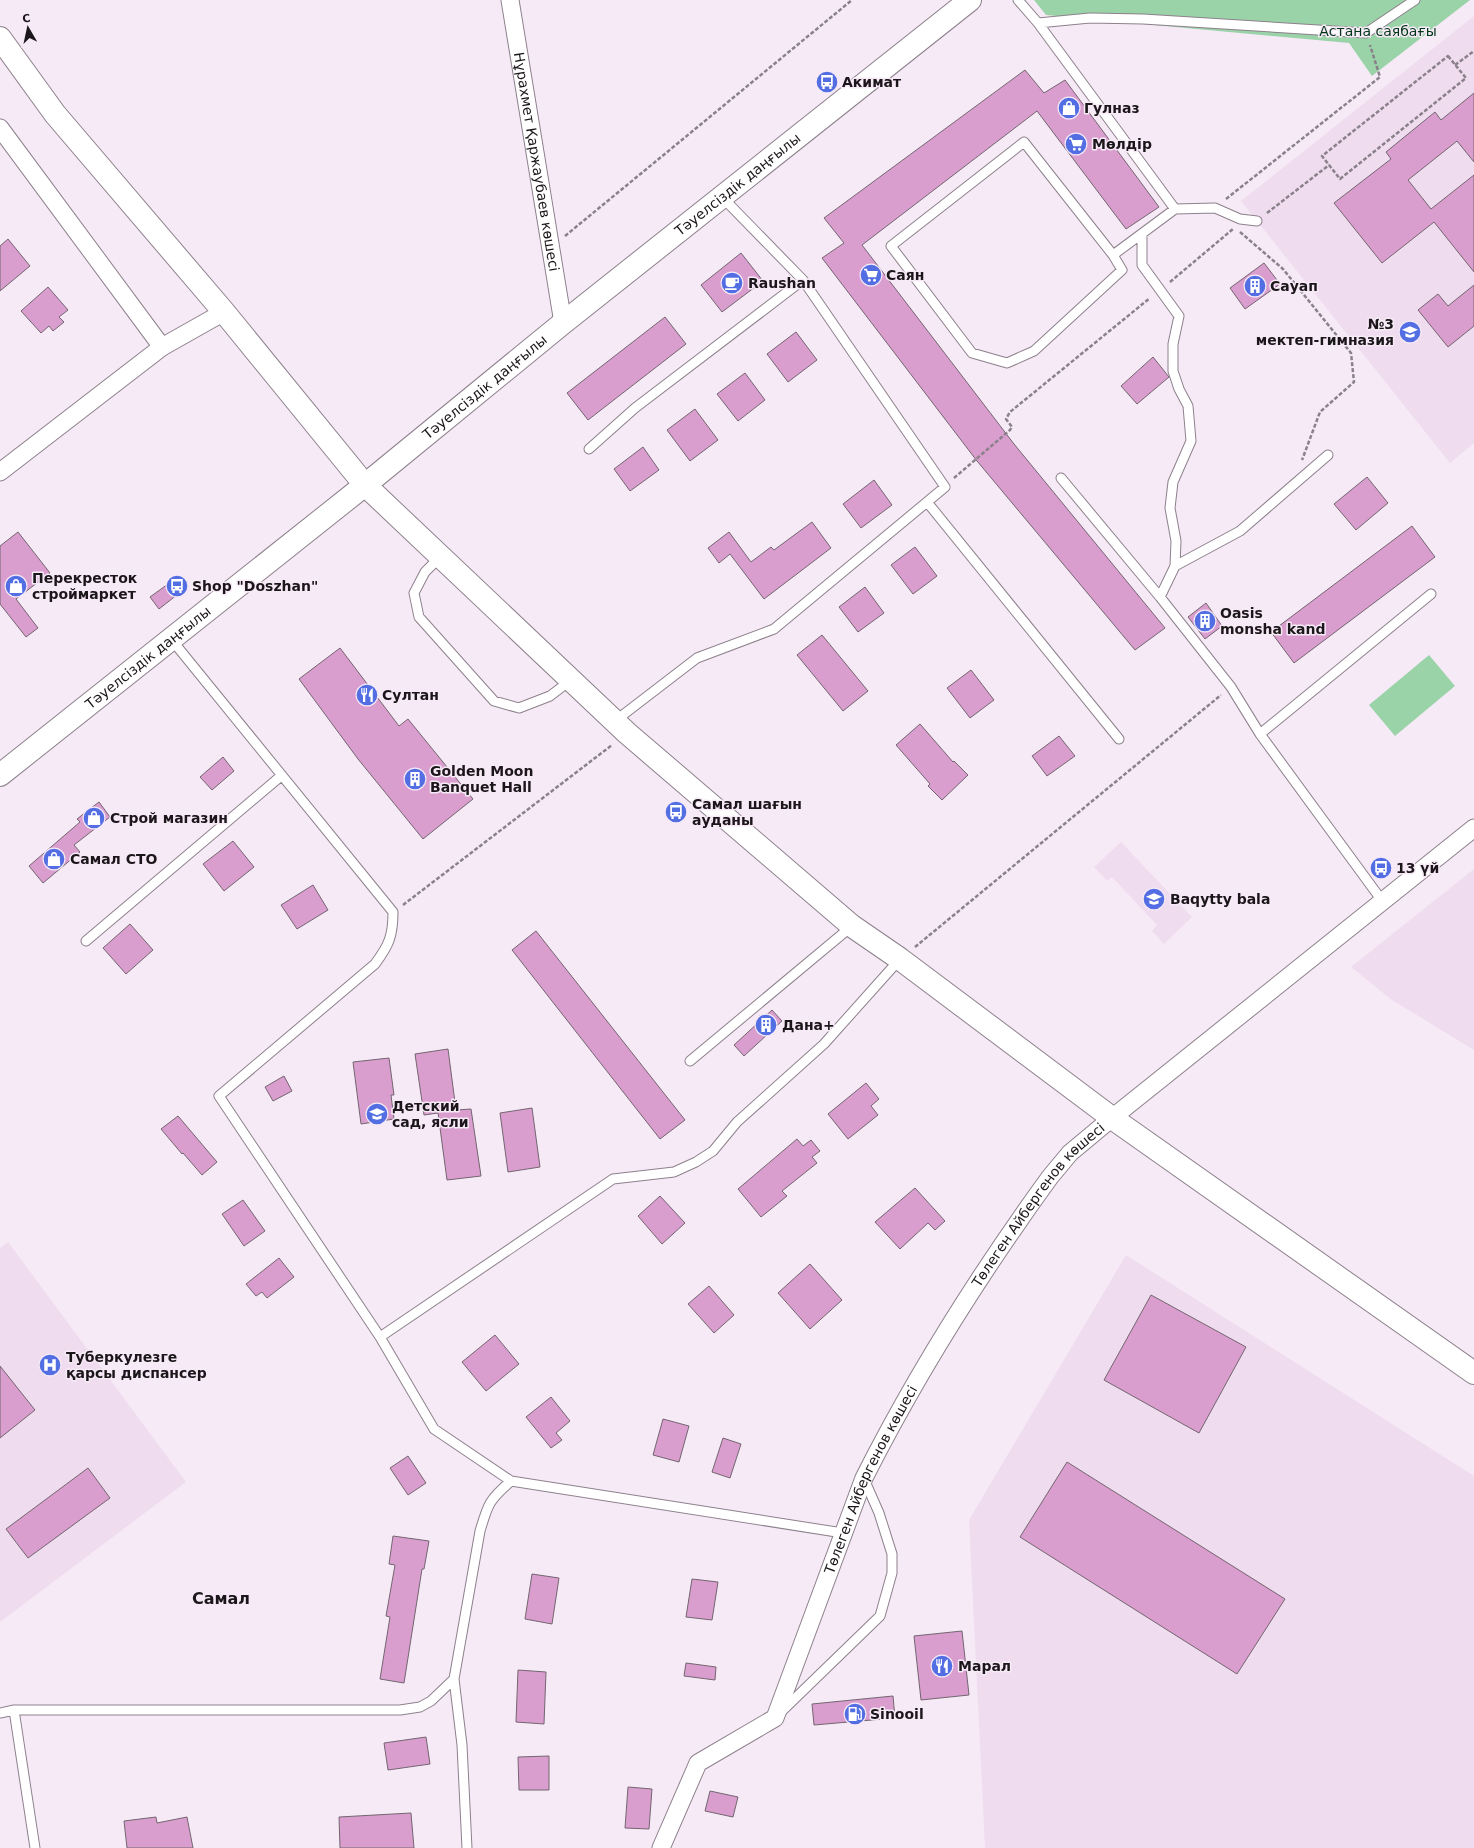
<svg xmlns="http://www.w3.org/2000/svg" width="1474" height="1848" font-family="'DejaVu Sans',sans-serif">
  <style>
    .built { fill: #efdcee }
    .green { fill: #9bd3a9 }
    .building { fill: #d99dce; stroke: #736670 }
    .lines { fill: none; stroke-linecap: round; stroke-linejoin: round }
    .lane-casing { stroke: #8d818c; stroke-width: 11 }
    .street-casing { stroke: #8d818c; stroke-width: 19 }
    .secondary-casing { stroke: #8d818c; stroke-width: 24 }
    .primary-casing { stroke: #8d818c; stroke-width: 24 }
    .path { stroke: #8a818a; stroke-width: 2.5; stroke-dasharray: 4 2; stroke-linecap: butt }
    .lane { stroke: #fff; stroke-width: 9 }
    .street { stroke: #fff; stroke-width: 17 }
    .secondary { stroke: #fff; stroke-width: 22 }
    .primary { stroke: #fff; stroke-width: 22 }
    .labels { text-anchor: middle; stroke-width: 3; stroke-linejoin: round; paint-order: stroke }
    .park-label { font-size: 14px; fill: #003618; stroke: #f7eaf7 }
    .poi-label { font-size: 14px; font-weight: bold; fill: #1b161a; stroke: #f7eaf7; text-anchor: start }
    .street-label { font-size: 14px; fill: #1b161a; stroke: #f7eaf7 }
    .quarter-label { font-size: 16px; font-weight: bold; fill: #1b161a; stroke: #f7eaf7 }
  </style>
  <rect width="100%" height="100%" fill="#f7eaf7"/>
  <path class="built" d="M 1474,16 L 1474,443 L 1450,463 L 1241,201 Z
    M 1121,842 L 1192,917 L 1164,944 L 1152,931 L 1157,925 L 1112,877 L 1107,881 L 1094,867 Z
    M 1474,869 L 1474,1050 L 1392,1000 L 1351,967 Z
    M 8,1242 L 186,1482 L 0,1622 L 0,1248 Z
    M 1126,1255 L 1474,1476 L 1474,1848 L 985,1848 L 969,1520 Z"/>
  <path class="green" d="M 1034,0 L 1470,0 L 1372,76 L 1349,43 L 1046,15 Z
    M 1429,655 L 1455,686 L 1395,736 L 1369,705 Z"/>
  <path class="building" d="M 1025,70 L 1044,93 L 1065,80 L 1159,207 L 1126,229 L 1037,111 L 862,245 L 1014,444 L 1165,628 L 1135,650 L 977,461 L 822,258 L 844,243 L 824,218 Z
    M 1474,93 L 1474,162 L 1457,141 L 1408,180 L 1431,209 L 1474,175 L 1474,272 L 1434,222 L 1382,263 L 1334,203 L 1391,159 L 1386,152 L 1435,112 L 1441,120 Z
    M 8,239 L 30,266 L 0,291 L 0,246 Z
    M 741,253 L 763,281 L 722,312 L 701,285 Z
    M 1264,263 L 1280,284 L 1245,309 L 1230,288 Z
    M 1474,285 L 1474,326 L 1448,347 L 1418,310 L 1438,294 L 1448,306 Z
    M 48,287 L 68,310 L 59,317 L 64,322 L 53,331 L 49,326 L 41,333 L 21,311 Z
    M 665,317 L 686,344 L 588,420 L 567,393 Z
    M 796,332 L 817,360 L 788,382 L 767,354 Z
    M 1153,357 L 1169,377 L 1137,404 L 1121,386 Z
    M 745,373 L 765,400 L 738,421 L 717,394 Z
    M 695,409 L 718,440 L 690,461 L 667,430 Z
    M 643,447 L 659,470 L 630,491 L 614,469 Z
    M 1367,477 L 1388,503 L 1356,530 L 1334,504 Z
    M 874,480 L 892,505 L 861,528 L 843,504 Z
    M 812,522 L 831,548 L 764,599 L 730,554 L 719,563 L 708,548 L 729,532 L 751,562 L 771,547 L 774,550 Z
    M 1412,526 L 1435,557 L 1294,663 L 1271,632 Z
    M 18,532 L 50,573 L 16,599 L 38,628 L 26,637 L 0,604 L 0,546 Z
    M 915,547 L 937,576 L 913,594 L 891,565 Z
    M 179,576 L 187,587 L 159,609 L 150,597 Z
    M 865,587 L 884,613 L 858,632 L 839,607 Z
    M 1206,603 L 1222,626 L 1205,639 L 1188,617 Z
    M 822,635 L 868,691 L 843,711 L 797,655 Z
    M 340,648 L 399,726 L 408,719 L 473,799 L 423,839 L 358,759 L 299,679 Z
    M 971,670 L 994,700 L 970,718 L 947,688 Z
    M 920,724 L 953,762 L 954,761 L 968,775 L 942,800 L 928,786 L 930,784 L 896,745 Z
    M 1059,736 L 1075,756 L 1047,776 L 1032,756 Z
    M 223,757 L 234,771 L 212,790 L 200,777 Z
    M 99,802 L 110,817 L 74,845 L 80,852 L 43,883 L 29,866 L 80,822 L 77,819 Z
    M 233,841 L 254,867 L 224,891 L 203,864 Z
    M 313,885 L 328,910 L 297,929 L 281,905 Z
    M 130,924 L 153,950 L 126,974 L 103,948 Z
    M 536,931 L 685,1120 L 660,1139 L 512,950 Z
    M 772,1010 L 782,1021 L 744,1056 L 734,1045 Z
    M 448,1049 L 456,1110 L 471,1109 L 481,1176 L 447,1180 L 438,1113 L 424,1115 L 415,1054 Z
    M 389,1058 L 394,1095 L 391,1095 L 394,1119 L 361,1124 L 353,1062 Z
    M 284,1076 L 292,1091 L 273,1101 L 265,1087 Z
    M 866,1083 L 879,1099 L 871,1106 L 878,1115 L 848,1139 L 828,1114 Z
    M 532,1108 L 540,1167 L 508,1172 L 500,1113 Z
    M 178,1116 L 217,1162 L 202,1175 L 183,1153 L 182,1154 L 161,1129 Z
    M 797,1139 L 803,1146 L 811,1140 L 820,1151 L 812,1157 L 817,1163 L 782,1191 L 787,1196 L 761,1217 L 738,1189 Z
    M 915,1188 L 945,1221 L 935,1230 L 928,1223 L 900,1249 L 875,1222 Z
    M 660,1196 L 685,1223 L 662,1244 L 638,1216 Z
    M 243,1200 L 265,1231 L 244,1246 L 222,1214 Z
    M 279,1258 L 294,1277 L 267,1298 L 262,1292 L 256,1296 L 246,1284 Z
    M 810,1264 L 842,1300 L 810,1329 L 778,1293 Z
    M 709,1286 L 734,1315 L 714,1333 L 688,1304 Z
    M 1151,1295 L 1246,1347 L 1199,1433 L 1104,1380 Z
    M 495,1335 L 519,1364 L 486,1391 L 462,1362 Z
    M 0,1366 L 35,1410 L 0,1438 Z
    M 551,1397 L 570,1421 L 556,1433 L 562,1440 L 551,1448 L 526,1417 Z
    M 663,1419 L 689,1426 L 679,1462 L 653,1455 Z
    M 723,1438 L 741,1444 L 730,1478 L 712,1472 Z
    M 408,1456 L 426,1483 L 408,1495 L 390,1468 Z
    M 1067,1462 L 1285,1599 L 1237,1674 L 1020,1537 Z
    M 88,1468 L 110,1498 L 28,1558 L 6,1529 Z
    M 393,1536 L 429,1541 L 424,1569 L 422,1569 L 404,1683 L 380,1679 L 390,1617 L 386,1616 L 395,1565 L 389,1564 Z
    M 532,1574 L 559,1578 L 552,1624 L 525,1619 Z
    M 692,1579 L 718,1582 L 712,1620 L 686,1617 Z
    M 962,1631 L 969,1695 L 921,1700 L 914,1636 Z
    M 686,1663 L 716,1667 L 715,1680 L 684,1676 Z
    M 518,1670 L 546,1672 L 544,1724 L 516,1722 Z
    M 893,1696 L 895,1718 L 814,1725 L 812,1704 Z
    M 426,1737 L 430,1764 L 388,1770 L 384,1743 Z
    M 549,1756 L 549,1790 L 519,1790 L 518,1757 Z
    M 628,1787 L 652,1789 L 649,1829 L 625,1828 Z
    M 710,1791 L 738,1797 L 733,1817 L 705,1811 Z
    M 411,1813 L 414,1848 L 340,1848 L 339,1817 Z
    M 156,1817 L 157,1823 L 187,1817 L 193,1848 L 127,1848 L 124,1821 Z"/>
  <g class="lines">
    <g class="lane-casing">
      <path id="lane" d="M 1018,0 L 1038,23 L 1175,209 L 1215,208 L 1240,219 L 1257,221
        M 1038,23 L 1090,18 L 1143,19 L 1366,33 L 1415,0
        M 1024,142 L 1113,255 L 1122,270 L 1034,351 L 1007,363 L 972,353 L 891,246 Z
        M 722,197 L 803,280
        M 1142,234 L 1142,265 L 1179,316 L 1173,344 L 1173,371 L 1179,389 L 1188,406 L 1191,441 L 1173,482 L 1170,508 L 1176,541 L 1175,566 L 1160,597
        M 1113,255 L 1175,209
        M 589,449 L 635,408 L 803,280 L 945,487 L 927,502
        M 1061,478 L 1160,597 L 1231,687 L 1260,734 L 1383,902
        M 440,557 L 425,572 L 414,593 L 419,617 L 494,701 L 519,708 L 550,696 L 571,680
        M 1175,566 L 1240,531 L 1328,455
        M 171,639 L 393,912 C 393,936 389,945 375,964 L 219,1096 L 380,1337 L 434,1429 L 511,1481 L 843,1533
        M 615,721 L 697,658 L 774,629 L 927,502 L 1119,739
        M 1260,734 L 1431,594
        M 86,941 L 281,776
        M 690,1061 L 852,926
        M 380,1337 L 613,1179 L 674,1172 L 696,1162 L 713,1151 L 737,1122 L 824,1044 L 900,959
        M 454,1679 L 462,1745 L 467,1848
        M 14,1710 L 400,1710 L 420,1707 L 431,1701 L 454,1679 L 480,1531 C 488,1504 489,1500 511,1481
        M 782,1711 L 880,1616 L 892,1573 L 892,1554 L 879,1513 L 864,1479
        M 0,1713 L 14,1710 L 35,1848"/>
    </g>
    <g class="street-casing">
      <g id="street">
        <path id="s1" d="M 510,0 L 563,323"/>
        <path d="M 0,128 L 162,347 L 0,472"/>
        <path d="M 162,347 L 224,312"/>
        <path id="s2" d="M 661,1848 L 698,1763 L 775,1718 L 864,1478 C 917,1373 981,1272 1050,1177 L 1070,1153 L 1112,1118 L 1474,828"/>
      </g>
    </g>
    <g class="secondary-casing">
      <g id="secondary">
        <path id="s3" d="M 0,775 L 365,485 L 563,323 L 970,0"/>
      </g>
    </g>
    <g class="primary-casing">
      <path id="primary" d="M 0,38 L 55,114 L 224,312 L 365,485 L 627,733 L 852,926 L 900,959 L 1112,1118 L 1474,1373"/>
    </g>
    <path class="path" d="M 1448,56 L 1466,78 L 1340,179 L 1322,156 Z
      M 1455,65 L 1474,51
      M 1226,199 L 1380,77 L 1370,45
      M 1267,213 L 1329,165
      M 1240,232 L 1283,269 L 1351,353 L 1354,382 L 1320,412 L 1302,460
      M 565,236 L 852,0
      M 1170,282 L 1233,229
      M 954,478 L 1010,430 L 1012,427 L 1006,419 L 1010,412 L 1150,298
      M 403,905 L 612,745
      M 915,947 L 1221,695"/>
    <use href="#lane" class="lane"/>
    <use href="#street" class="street"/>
    <use href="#secondary" class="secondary"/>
    <use href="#primary" class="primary"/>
  </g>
  <defs>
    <g id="bus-disc" transform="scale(1.15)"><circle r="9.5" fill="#536ee3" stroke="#f7eaf7"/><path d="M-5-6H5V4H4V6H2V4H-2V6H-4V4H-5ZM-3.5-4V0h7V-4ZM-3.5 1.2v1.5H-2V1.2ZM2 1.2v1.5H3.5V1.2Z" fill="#fff"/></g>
    <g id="shop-disc" transform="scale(1.15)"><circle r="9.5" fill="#536ee3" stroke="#f7eaf7"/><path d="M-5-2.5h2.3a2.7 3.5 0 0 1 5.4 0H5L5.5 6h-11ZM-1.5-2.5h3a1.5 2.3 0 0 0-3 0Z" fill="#fff"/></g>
    <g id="supermarket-disc" transform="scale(1.15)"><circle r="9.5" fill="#536ee3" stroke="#f7eaf7"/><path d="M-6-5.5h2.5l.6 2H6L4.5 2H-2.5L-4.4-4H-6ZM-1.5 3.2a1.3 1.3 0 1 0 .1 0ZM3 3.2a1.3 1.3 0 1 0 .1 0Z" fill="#fff"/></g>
    <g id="cafe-disc" transform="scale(1.15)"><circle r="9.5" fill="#536ee3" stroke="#f7eaf7"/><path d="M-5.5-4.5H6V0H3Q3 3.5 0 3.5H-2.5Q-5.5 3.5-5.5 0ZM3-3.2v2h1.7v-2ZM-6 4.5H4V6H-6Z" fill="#fff"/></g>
    <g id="building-disc" transform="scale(1.15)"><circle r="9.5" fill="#536ee3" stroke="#f7eaf7"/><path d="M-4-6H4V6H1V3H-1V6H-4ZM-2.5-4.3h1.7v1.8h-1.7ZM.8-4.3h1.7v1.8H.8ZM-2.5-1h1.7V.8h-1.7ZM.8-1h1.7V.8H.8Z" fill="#fff"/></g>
    <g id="school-disc" transform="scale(1.15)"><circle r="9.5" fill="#536ee3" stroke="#f7eaf7"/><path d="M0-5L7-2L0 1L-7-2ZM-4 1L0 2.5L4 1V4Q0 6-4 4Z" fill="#fff"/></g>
    <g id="restaurant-disc" transform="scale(1.15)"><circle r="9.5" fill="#536ee3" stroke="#f7eaf7"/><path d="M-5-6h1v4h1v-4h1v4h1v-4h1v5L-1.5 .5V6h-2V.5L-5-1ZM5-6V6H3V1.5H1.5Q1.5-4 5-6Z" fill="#fff"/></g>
    <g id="hospital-disc" transform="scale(1.15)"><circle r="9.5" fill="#536ee3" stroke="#f7eaf7"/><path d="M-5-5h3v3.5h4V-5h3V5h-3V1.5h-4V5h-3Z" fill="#fff"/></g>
    <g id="fuel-disc" transform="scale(1.15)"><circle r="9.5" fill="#536ee3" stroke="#f7eaf7"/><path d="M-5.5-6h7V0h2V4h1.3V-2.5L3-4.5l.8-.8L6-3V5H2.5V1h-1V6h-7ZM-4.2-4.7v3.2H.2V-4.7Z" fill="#fff"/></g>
  </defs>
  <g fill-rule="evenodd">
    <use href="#bus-disc" x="827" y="82"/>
    <use href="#shop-disc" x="1069" y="108"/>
    <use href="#supermarket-disc" x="1076" y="144"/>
    <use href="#supermarket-disc" x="871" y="275"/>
    <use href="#cafe-disc" x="732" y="283"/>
    <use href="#building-disc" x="1255" y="286"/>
    <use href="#school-disc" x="1410" y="332"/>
    <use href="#shop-disc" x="16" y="586"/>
    <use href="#bus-disc" x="177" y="586"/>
    <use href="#building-disc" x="1205" y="621"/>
    <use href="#restaurant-disc" x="367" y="695"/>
    <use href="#building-disc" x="415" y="779"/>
    <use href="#bus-disc" x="676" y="812"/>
    <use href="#shop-disc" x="94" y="818"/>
    <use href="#shop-disc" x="54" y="859"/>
    <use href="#bus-disc" x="1381" y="868"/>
    <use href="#school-disc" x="1154" y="899"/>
    <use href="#building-disc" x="766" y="1025"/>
    <use href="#school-disc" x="377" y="1114"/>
    <use href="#hospital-disc" x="50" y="1365"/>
    <use href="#restaurant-disc" x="942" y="1666"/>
    <use href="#fuel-disc" x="855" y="1714"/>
  </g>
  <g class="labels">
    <g class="park-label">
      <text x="1378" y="36">Астана саябағы</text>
    </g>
    <g class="poi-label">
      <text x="842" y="87">Акимат</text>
      <text x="1084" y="113">Гулназ</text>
      <text x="1092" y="149">Мөлдір</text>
      <text x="886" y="280">Саян</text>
      <text x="748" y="288">Raushan</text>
      <text x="1270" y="291">Сауап</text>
      <text x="1394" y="329" text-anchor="end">№3<tspan x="1394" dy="16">мектеп-гимназия</tspan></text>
      <text x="32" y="583">Перекресток<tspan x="32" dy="16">строймаркет</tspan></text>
      <text x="192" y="591">Shop "Doszhan"</text>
      <text x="1220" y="618">Oasis<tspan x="1220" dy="16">monsha kand</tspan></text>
      <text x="382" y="700">Султан</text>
      <text x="430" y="776">Golden Moon<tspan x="430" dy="16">Banquet Hall</tspan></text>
      <text x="692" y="809">Самал шағын<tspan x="692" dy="16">ауданы</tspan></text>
      <text x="110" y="823">Строй магазин</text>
      <text x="70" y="864">Самал СТО</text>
      <text x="1396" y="873">13 үй</text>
      <text x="1170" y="904">Baqytty bala</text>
      <text x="782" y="1030">Дана+</text>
      <text x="392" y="1111">Детский<tspan x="392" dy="16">сад, ясли</tspan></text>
      <text x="66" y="1362">Туберкулезге<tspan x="66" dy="16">қарсы диспансер</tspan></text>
      <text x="958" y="1671">Марал</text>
      <text x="870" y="1719">Sinooil</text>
    </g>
    <g class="street-label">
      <text dy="5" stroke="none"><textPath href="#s1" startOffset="164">Нұрахмет Қаржаубаев көшесі</textPath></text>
      <text dy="5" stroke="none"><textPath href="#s3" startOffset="945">Тәуелсіздік даңғылы</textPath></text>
      <text dy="5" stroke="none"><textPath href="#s3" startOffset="621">Тәуелсіздік даңғылы</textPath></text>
      <text dy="5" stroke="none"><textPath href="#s3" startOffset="189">Тәуелсіздік даңғылы</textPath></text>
      <text dy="5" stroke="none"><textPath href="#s2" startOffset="763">Төлеген Айбергенов көшесі</textPath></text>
      <text dy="5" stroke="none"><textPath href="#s2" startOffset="439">Төлеген Айбергенов көшесі</textPath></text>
    </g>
    <g class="quarter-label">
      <text x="221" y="1604">Самал</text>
    </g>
  </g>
  <g transform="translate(28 28) rotate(351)" stroke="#f7eaf7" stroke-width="3" paint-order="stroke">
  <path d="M0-3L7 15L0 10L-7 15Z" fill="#1b161a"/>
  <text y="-6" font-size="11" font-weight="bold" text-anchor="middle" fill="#1b161a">С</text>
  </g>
</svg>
